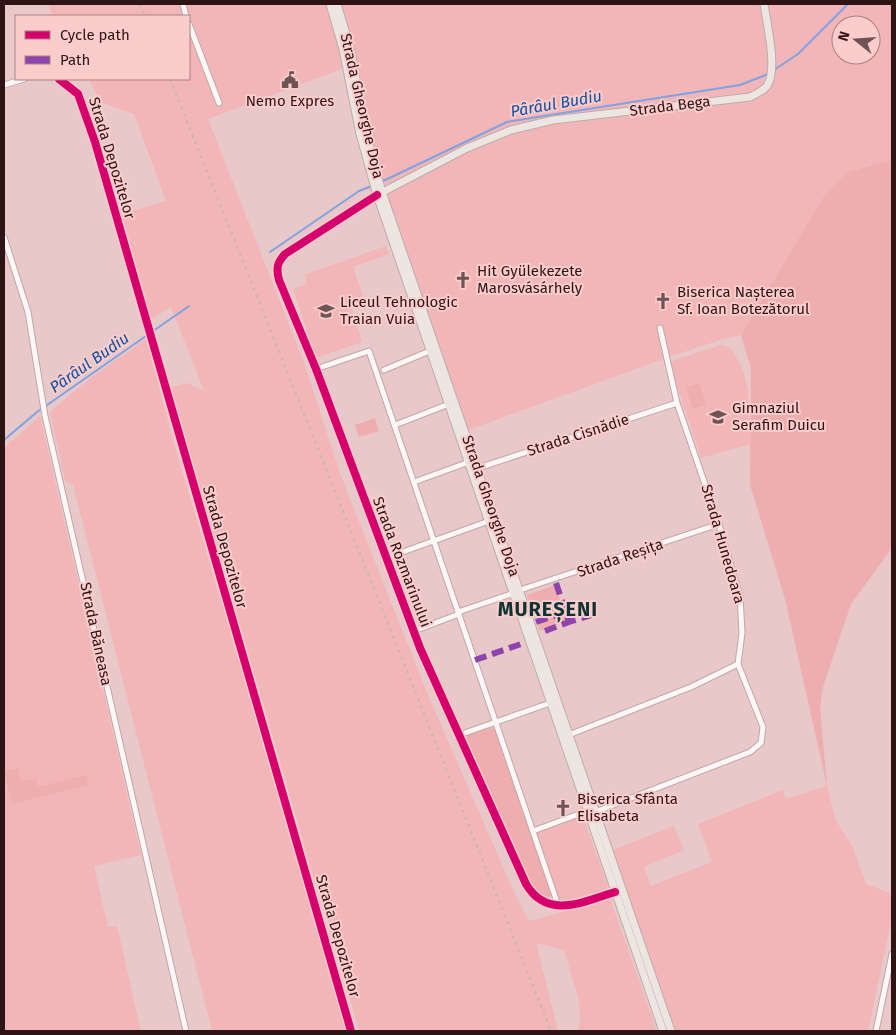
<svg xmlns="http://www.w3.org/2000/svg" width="896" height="1035" font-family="'Fira Sans',sans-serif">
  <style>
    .built { fill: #f2b6b8; fill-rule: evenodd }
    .green { fill: #eeaeaf }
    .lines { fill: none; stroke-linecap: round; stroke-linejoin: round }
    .stream { stroke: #7fa2e2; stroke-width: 2 }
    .minor-casing { stroke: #c2a6a6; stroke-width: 7 }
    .major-casing { stroke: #beabac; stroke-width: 9 }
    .minor { stroke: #fcf7f7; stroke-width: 5 }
    .major { stroke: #ede5e0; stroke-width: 7 }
    .rail { stroke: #bfb7b7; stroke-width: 2; stroke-dasharray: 2.5 5; stroke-linecap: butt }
    .quiet { stroke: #8e44ad; stroke-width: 6; stroke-dasharray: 12 6; stroke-linecap: butt }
    .cycleway-casing { stroke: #facccc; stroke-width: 11 }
    .cycleway { stroke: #d6006c; stroke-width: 8 }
    .labels { text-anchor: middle; stroke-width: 4; stroke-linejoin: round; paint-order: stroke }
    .poi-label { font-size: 15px; fill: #2f1416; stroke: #facccc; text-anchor: start }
    .street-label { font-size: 15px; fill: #2f1416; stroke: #facccc }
    .water-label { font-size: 16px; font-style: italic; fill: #1250a1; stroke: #facccc }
    .district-label { font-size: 20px; font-weight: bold; letter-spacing: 1px; fill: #0f3233; stroke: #facccc }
  </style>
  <rect width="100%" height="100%" fill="#e8c8c8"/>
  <path class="built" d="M 48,4 L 892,4 L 892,160 L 848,172 L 822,199 L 741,335 L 723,339 L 666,358 L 468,430 L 385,189 L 369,126 L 358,63 L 208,119 L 303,360 L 341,476 L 428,695 L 513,890 L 529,921 L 610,899 L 657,1031 L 578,1031 L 580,1021 L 579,1000 L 564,950 L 536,943 L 558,1031 L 359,1031 L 318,884 L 315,882 L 171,387 L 187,383 L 204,391 L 171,307 L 151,319 L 121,214 L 166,201 L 134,114 L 100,102 L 89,79 L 189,79 L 189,16 L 53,16 ZM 841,25 L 871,25 L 871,55 L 841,55 Z
    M 386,246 L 389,254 L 353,267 L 363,296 L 350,301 L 362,342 L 316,358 L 293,289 L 307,284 L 304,275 Z
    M 146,339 L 177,454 L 305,882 L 346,1031 L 212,1031 L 73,485 L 65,480 L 50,412 L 85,382 Z
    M 721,345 L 730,347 L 742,367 L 748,389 L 750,444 L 701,458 L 669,362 Z
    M 40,416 L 141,855 L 94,866 L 108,927 L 117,926 L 141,1031 L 4,1031 L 4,448 Z
    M 827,786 L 835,819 L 853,848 L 866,884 L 892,894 L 892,917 L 868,1031 L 674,1031 L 613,850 L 674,826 L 684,850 L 644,867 L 651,886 L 712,862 L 698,824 L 783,790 L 786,799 Z
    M 582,814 L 608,886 L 607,890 L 602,893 L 565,903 L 560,902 L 536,831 Z"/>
  <path class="green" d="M 892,160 L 892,548 L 851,604 L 823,687 L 820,708 L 827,786 L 785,599 L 750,485 L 751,368 L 741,335 L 822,199 L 848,172 Z
    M 699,383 L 706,405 L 693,409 L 686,387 Z
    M 375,418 L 379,431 L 359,437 L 355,425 Z
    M 555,585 L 567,621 L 540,631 L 527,595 Z
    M 490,728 L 496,729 L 550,889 L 551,895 L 547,899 L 538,895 L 529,883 L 466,741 L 467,735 Z
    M 18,768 L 21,781 L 36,778 L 38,787 L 86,775 L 89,785 L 12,804 L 4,771 Z"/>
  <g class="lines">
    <path class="stream" d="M 774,70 L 798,54 L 848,4
      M 381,182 L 507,122 L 740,85 L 768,74
      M 270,252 L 359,191 L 372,186
      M 4,440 L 37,412 L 189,306"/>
    <g class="minor-casing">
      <path id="minor" d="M 183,4 L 186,16
        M 189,24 L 219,103
        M 59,79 L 78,94 L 95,142 L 351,1031
        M 4,85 L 24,79
        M 377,195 L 285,254 C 277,263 276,268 279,280 L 316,369 L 420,648 L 526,884 C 547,920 583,902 615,892
        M 4,237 L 28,312 L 45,416 L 186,1031
        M 316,369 L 369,351 L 558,905
        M 384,370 L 432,350
        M 395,425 L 449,404
        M 478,468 L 677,403
        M 414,482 L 469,462
        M 386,558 L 489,521
        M 520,590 L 719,524
        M 458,612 L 514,593
        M 414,631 L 459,614
        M 459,735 L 550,703
        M 566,736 L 691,687 L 738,664
        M 595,812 L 750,752 L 761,743 L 763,727 L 738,664 L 742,633 L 740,596 L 718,522 L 677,403 L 660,328
        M 533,831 L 587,811
        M 876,1031 L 892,954"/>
    </g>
    <g class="major-casing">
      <path id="major" d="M 330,4 L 343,49 L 360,134 L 377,195 L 663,1031
        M 337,4 L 350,47 L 366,133 L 381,189 L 671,1031
        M 379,194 L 467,148 L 511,130 L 553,120 L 750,97 C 756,94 762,92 767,86 C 778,70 767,24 764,4"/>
    </g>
    <use href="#minor" class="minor"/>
    <use href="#major" class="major"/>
    <path class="rail" d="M 140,4 L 145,16
      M 170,79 L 551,1031"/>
    <path class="quiet" d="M 556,583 L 569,622 L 592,615
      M 536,622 L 566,612
      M 545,631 L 569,622
      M 475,660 L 524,643"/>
    <g class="cycleway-casing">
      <path id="cycleway" d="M 59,79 L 78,94 L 95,142 L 351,1031
        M 377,195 L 285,254 C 277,263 276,268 279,280 L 316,369 L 420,648 L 526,884 C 547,920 583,902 615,892"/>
    </g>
    <use href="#cycleway" class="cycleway"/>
  </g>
  <defs>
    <g id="civic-bare" transform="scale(1.35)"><path d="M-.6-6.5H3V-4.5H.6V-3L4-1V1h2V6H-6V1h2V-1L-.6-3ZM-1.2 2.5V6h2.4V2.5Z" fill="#705354" stroke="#facccc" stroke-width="2.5" paint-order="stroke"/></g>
    <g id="church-bare" transform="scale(1.35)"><path d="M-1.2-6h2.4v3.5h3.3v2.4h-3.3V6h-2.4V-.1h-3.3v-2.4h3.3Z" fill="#705354" stroke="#facccc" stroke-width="2.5" paint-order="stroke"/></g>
    <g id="school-bare" transform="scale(1.35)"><path d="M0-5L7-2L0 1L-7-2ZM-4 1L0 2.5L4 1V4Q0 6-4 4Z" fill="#705354" stroke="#facccc" stroke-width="2.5" paint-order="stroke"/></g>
  </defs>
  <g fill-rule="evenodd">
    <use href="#civic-bare" x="290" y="80"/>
    <use href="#church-bare" x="463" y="280"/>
    <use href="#church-bare" x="663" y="301"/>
    <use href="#school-bare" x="326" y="311"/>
    <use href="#school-bare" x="718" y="417"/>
    <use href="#church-bare" x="563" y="808"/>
  </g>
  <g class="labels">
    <g class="poi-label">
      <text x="290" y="106" text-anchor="middle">Nemo Expres</text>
      <text x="477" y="276">Hit Gyülekezete<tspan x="477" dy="17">Marosvásárhely</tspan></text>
      <text x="677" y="297">Biserica Nașterea<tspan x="677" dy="17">Sf. Ioan Botezătorul</tspan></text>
      <text x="340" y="307">Liceul Tehnologic<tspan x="340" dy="17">Traian Vuia</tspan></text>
      <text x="732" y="413">Gimnaziul<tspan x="732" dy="17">Serafim Duicu</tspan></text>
      <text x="577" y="804">Biserica Sfânta<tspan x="577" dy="17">Elisabeta</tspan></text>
    </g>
    <g class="street-label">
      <text transform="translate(362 106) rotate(77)" y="5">Strada Gheorghe Doja</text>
      <text transform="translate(670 106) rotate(-7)" y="5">Strada Bega</text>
      <text transform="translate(112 158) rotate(73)" y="5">Strada Depozitelor</text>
      <text transform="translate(578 435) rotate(-18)" y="5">Strada Cisnădie</text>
      <text transform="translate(491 506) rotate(71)" y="5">Strada Gheorghe Doja</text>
      <text transform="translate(723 544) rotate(74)" y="5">Strada Hunedoara</text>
      <text transform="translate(225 547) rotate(74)" y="5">Strada Depozitelor</text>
      <text transform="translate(620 558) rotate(-19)" y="5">Strada Reșița</text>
      <text transform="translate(402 562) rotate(69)" y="5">Strada Rozmarinului</text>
      <text transform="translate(96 634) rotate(78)" y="5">Strada Băneasa</text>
      <text transform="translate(338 936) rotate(74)" y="5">Strada Depozitelor</text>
    </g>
    <g class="water-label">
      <text transform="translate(556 103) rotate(-10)" y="6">Pârâul Budiu</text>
      <text transform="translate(89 362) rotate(-35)" y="6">Pârâul Budiu</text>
    </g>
    <g class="district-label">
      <text x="548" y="616">MUREȘENI</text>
    </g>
  </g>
  <rect width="896" height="1035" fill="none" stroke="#2f1416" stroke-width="10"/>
  <rect x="15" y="15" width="175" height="65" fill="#facccc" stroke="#a98283"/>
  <rect x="25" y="31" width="25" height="8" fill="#d6006c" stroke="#a98283"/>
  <text x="60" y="40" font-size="15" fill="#2f1416">Cycle path</text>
  <rect x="25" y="56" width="25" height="8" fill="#8e44ad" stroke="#a98283"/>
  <text x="60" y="65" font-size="15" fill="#2f1416">Path</text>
  <g transform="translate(856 40) rotate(287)"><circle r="24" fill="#facccc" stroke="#a98283"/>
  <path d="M0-4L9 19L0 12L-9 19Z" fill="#705354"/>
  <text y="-8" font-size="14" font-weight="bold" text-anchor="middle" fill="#2f1416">N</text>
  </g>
</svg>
